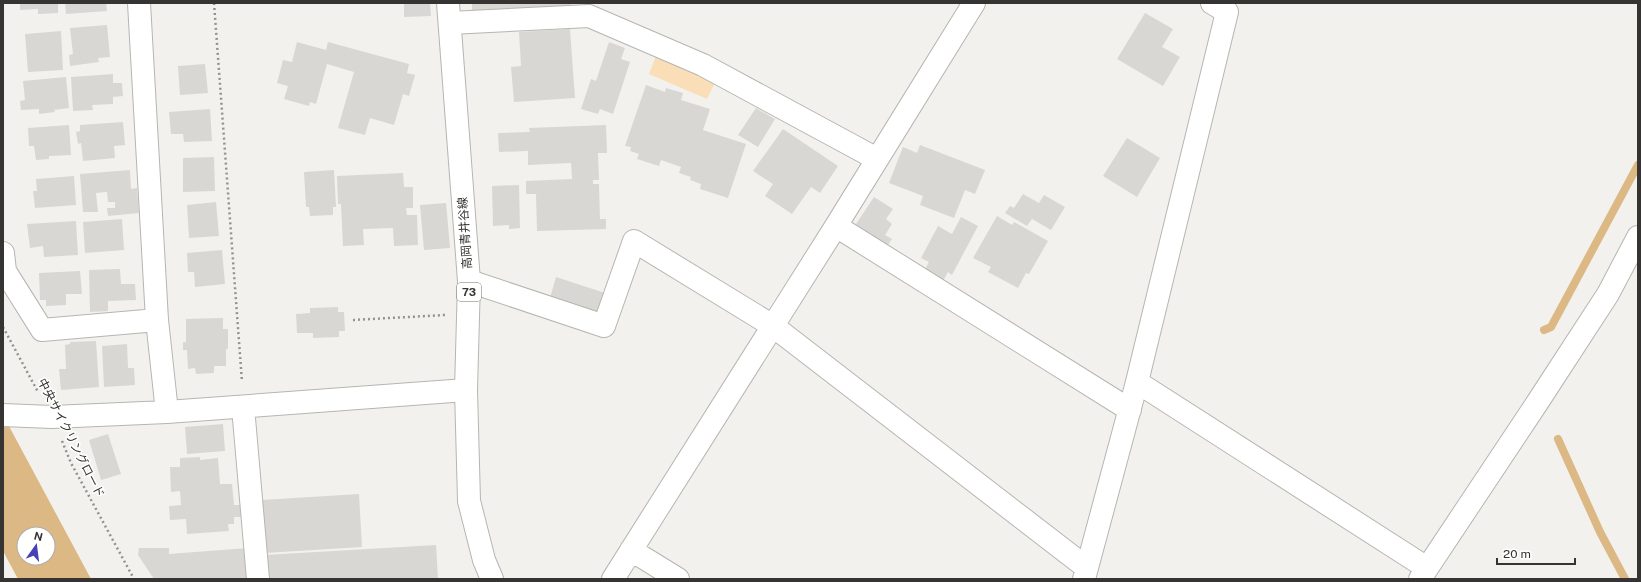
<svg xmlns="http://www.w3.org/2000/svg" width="1641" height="582" font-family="'Public Sans','Noto Sans JP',sans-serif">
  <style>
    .green { fill: #f9deb8 }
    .water { fill: #dcb884; fill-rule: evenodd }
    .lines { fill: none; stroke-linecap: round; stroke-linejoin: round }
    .stream { stroke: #dcb884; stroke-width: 8 }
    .building { fill: #d9d7d3 }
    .minor-casing { stroke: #b7b5b1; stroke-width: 24 }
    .tertiary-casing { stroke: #b7b5b1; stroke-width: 24 }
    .primary-casing { stroke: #b7b5b1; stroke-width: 24 }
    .path { stroke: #949290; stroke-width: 2.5; stroke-dasharray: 2 3; stroke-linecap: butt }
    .minor { stroke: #fff; stroke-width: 22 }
    .tertiary { stroke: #fff; stroke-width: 22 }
    .primary { stroke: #fff; stroke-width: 22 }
    .labels { text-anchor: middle; stroke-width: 3; stroke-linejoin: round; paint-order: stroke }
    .shield { fill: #fffffe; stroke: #727170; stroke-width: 1 }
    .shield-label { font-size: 11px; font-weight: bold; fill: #353433 }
    .street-label { font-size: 12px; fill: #353433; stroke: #fffffe }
  </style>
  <rect width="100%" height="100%" fill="#f3f1ed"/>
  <path class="green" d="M 658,51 L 717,78 L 707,99 L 649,74 Z"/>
  <path class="water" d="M 3,415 L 91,579 L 18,579 L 3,551 ZM 24,534 L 48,534 L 48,558 L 24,558 Z"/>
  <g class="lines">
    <path class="stream" d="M 1544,330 L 1551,327 L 1638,165
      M 1558,439 L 1600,532 L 1625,579"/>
  </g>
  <path class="building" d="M 20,3 L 58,3 L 58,13 L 38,14 L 38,9 L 20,10 Z
    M 65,3 L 106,3 L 107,11 L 66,14 Z
    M 404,3 L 430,3 L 431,16 L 404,17 Z
    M 472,3 L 571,3 L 571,9 L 472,12 Z
    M 1145,13 L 1173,29 L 1162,47 L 1180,57 L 1163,86 L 1117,59 Z
    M 107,25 L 110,57 L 98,58 L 99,62 L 70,66 L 69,55 L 73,54 L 70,28 Z
    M 570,29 L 575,98 L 514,102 L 511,67 L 521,66 L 519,32 Z
    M 61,31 L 63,70 L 28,72 L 25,34 Z
    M 297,42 L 326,50 L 328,42 L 409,64 L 407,73 L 415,75 L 409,96 L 403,94 L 394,125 L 370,118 L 365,135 L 338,128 L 354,72 L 327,64 L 316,104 L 310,102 L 309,106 L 284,99 L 288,86 L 277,83 L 283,60 L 292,62 Z
    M 609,42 L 625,48 L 621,59 L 630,62 L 613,114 L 600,109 L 598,114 L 581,109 L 591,79 L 596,81 Z
    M 205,64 L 208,93 L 180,95 L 178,66 Z
    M 113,74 L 113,83 L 122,83 L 123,96 L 113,97 L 113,104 L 92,105 L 93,110 L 73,111 L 71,77 Z
    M 66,77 L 69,108 L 54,110 L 55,112 L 39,114 L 39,109 L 21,110 L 20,101 L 25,100 L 23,81 Z
    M 646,85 L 665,92 L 666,88 L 683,93 L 681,100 L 710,109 L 703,130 L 746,144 L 728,198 L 700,189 L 701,184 L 690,180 L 691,177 L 679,173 L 681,167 L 661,160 L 659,166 L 637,159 L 639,154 L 630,151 L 631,147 L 625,146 Z
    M 756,108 L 775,119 L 758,147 L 738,135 Z
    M 210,109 L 212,141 L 184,142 L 183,134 L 171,134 L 169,112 Z
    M 123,122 L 125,145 L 114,146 L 115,158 L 83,161 L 81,143 L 78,144 L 76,132 L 80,131 L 80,125 Z
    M 69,125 L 71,155 L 49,156 L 49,159 L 36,160 L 34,146 L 29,146 L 28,128 Z
    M 606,125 L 607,153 L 598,153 L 599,180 L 593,180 L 593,184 L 599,184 L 600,219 L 606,219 L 606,229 L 537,231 L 536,194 L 526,194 L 526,181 L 572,179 L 571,163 L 528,165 L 528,151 L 499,152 L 498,133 L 530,132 L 529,128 Z
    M 783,129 L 838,166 L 820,193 L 811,187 L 792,214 L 765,196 L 773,184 L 753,171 Z
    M 1127,138 L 1160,158 L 1137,197 L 1103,176 Z
    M 920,145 L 985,170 L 975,194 L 965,190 L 954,218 L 920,205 L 923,196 L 889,183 L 903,147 L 917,153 Z
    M 214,157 L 215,191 L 183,192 L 183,158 Z
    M 130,170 L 131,189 L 137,188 L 139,213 L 108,216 L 107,208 L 115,208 L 115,202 L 108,202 L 107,192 L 96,193 L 98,212 L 83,212 L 80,174 Z
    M 334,170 L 336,207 L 333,207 L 333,215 L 310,216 L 309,207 L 306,207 L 304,172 Z
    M 403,173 L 404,187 L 413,187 L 413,208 L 406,208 L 407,215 L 417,215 L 418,245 L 394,246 L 393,228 L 363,229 L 364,245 L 343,246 L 341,204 L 338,204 L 337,176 Z
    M 74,176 L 76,205 L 35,208 L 33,191 L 37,191 L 36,179 Z
    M 519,185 L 520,228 L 509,229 L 509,225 L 493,226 L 492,186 Z
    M 1023,194 L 1039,203 L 1044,195 L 1065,207 L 1051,230 L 1032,219 L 1027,226 L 1005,213 L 1010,206 L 1014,208 Z
    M 874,197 L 893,209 L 886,219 L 892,224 L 885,235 L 892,239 L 886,248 L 854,227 Z
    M 216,202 L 219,236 L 189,238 L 187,205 Z
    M 446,203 L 450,248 L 424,250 L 420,205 Z
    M 997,216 L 1012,225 L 1014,222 L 1048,241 L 1029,274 L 1026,273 L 1018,288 L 988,272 L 991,267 L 973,258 Z
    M 961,217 L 978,226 L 952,275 L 948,272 L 943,281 L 924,271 L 929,262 L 921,258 L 938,226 L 952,234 Z
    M 122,219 L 124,250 L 85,253 L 83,222 Z
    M 76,221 L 78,255 L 44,257 L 43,246 L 30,248 L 27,224 Z
    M 222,250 L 225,284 L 195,287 L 194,272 L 188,272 L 187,253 Z
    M 120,269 L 121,284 L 135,284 L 136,300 L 108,301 L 108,311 L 90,312 L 89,270 Z
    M 80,271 L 82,294 L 66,294 L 66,305 L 46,306 L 46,300 L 40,300 L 39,273 Z
    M 556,277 L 605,293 L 599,313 L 550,298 Z
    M 338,307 L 338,312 L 344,312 L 345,331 L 339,331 L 339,337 L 313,338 L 313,333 L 297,333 L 296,314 L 310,313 L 310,308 Z
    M 223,318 L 223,329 L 228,329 L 228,349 L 226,349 L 226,366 L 214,366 L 214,373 L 196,374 L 195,368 L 188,369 L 187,350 L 183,350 L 183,342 L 186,342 L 186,319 Z
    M 96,341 L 99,387 L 61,390 L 59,369 L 66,369 L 65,345 L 70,344 L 70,342 Z
    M 127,344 L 128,368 L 134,368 L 135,385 L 104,387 L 102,346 Z
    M 223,424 L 225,451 L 187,454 L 185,427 Z
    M 108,434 L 121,474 L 101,480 L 89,440 Z
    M 200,457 L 200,460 L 218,458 L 220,484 L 232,484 L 234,505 L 240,505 L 241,517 L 234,517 L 234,524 L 228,524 L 229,531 L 187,534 L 186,519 L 170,520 L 169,506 L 181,505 L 180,491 L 171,492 L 170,467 L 180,467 L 180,458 Z
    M 359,494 L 362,547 L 265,553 L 262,500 Z
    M 436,545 L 438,579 L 266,579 L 265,555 Z
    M 139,548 L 169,548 L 169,554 L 248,548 L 250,579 L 154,579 L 138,555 Z"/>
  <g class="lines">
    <g class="minor-casing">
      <path id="minor" d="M 139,3 L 157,320 L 167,412
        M 450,23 L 589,16 L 703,65 L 877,159
        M 836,226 L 1130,410
        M 3,253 L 5,271 L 42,330 L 157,320
        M 469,281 L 604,326 L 634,241 L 773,326 L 1087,568
        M 1137,382 L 1427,568
        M 243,407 L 258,579
        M 3,415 L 52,417 L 167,412 L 466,390
        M 631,550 L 678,579
        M 613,579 L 836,226 L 974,3
        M 1084,579 L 1137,382 L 1227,12 L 1212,3"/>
    </g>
    <g class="tertiary-casing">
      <path id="tertiary" d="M 1420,579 L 1539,400 L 1608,294 L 1638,237"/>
    </g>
    <g class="primary-casing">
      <path id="primary" d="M 448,3 L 469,281 L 466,390 L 469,501 L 484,560 L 492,579"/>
    </g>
    <path class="path" d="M 214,3 L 242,382
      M 353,320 L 445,315
      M 3,327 L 38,392
      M 62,441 L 71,463 L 134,579"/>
    <use href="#minor" class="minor"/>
    <use href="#tertiary" class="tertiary"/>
    <use href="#primary" class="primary"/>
  </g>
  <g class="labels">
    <rect class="shield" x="457" y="283" width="24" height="18" rx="3"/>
    <g class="shield-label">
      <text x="469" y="296">73</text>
    </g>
    <g class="street-label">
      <text transform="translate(465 233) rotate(-94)" y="4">高岡青井谷線</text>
      <text transform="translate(71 438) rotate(63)" y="4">中央サイクリングロード</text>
    </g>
  </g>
  <rect width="1641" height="582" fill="none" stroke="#353433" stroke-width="8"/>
  <g transform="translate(36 546) rotate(14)"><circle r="19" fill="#fffffe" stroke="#aeaead"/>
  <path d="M0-3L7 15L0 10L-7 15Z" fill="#4940b6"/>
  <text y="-6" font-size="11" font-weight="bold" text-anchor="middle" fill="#353433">N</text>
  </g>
  <path d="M1497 558v6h78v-6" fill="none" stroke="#353433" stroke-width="2"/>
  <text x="1503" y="558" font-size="12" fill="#353433" stroke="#fffffe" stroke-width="3" paint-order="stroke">20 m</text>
</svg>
